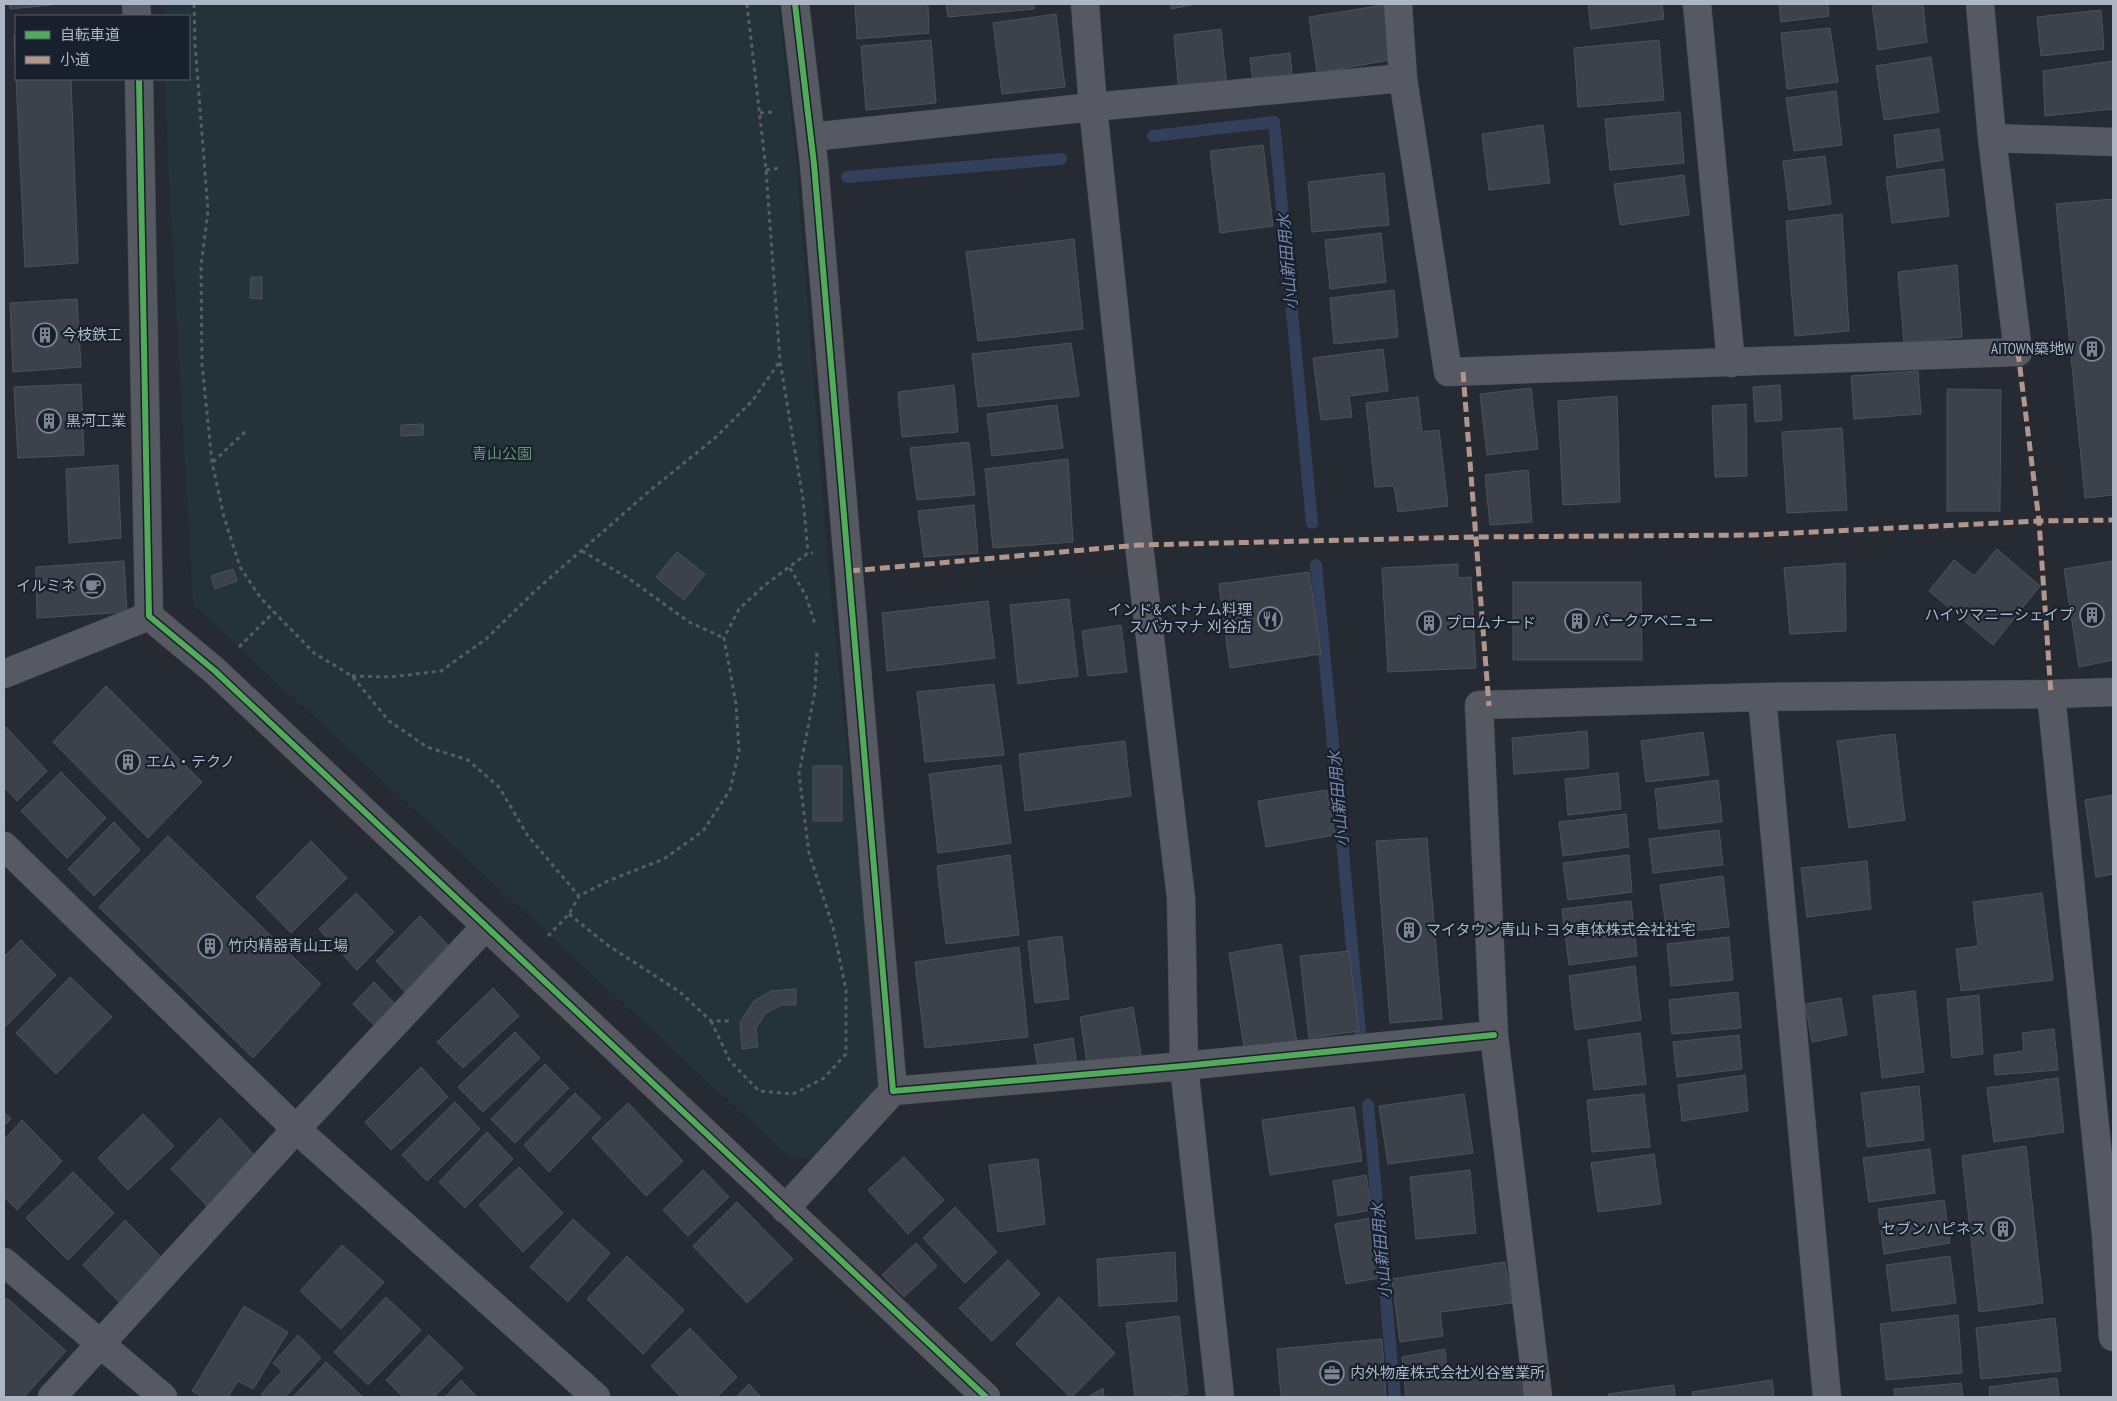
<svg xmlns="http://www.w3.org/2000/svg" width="2117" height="1401" font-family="'PT Sans Narrow','Noto Sans JP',sans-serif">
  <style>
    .green { fill: #233338 }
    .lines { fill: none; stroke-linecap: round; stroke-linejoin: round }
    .stream { stroke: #33405b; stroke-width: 12 }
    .building { fill: #3d4149; stroke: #4d525a }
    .minor-casing { stroke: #42454b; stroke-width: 29 }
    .path { stroke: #585d64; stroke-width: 3; stroke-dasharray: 4 4; stroke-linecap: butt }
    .minor { stroke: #565961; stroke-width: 28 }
    .quiet { stroke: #b2968c; stroke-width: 5; stroke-dasharray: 10 5; stroke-linecap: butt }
    .cycleway-casing { stroke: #19202d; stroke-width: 9 }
    .cycleway { stroke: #51ab58; stroke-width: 6 }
    .labels { text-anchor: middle; stroke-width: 4.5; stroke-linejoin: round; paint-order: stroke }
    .poi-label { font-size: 15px; fill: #aeb5c5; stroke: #19202d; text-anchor: start }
    .park-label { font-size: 15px; fill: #669575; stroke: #19202d }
    .water-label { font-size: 16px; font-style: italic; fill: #7689ad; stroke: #19202d }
  </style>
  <rect width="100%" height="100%" fill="#262a32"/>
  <path class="green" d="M 162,4 L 778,4 L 796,157 L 829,576 L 883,1090 L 816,1159 L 789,1157 L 193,605 L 169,183 L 165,79 L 189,79 L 189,16 L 163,16 Z"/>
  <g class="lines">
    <path class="stream" d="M 1153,136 L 1274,122 L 1312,523
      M 847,177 L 1061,159
      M 1316,565 L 1360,1032
      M 1368,1105 L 1395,1397"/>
  </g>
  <path class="building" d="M 9,4 L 61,4 L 10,9 Z
    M 855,4 L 928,4 L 929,33 L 857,39 Z
    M 946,4 L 1034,4 L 1034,9 L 948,17 Z
    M 1171,4 L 1196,4 L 1171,9 Z
    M 1588,4 L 1662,4 L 1664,19 L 1591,29 Z
    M 1779,4 L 1828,4 L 1829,16 L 1781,22 Z
    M 1872,4 L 1923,4 L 1927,42 L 1878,50 Z
    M 1384,5 L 1395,59 L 1317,73 L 1309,17 Z
    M 2101,10 L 2104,49 L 2041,56 L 2037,17 Z
    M 1056,14 L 1065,87 L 1002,94 L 993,23 Z
    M 1830,28 L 1838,82 L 1787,89 L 1781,33 Z
    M 1221,29 L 1227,88 L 1179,94 L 1174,35 Z
    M 16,35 L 16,79 L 71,79 L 78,263 L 25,267 L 14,36 Z
    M 931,40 L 936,103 L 866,110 L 861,46 Z
    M 1659,40 L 1664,100 L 1578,107 L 1574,48 Z
    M 1290,53 L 1293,86 L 1254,91 L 1250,58 Z
    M 1931,57 L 1939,112 L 1884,120 L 1876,66 Z
    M 2113,61 L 2113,109 L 2045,116 L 2043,71 Z
    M 1836,91 L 1842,145 L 1794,151 L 1786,98 Z
    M 1680,112 L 1684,163 L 1610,170 L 1605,119 Z
    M 1543,125 L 1550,183 L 1489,190 L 1482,134 Z
    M 1939,129 L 1943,160 L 1897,168 L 1894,135 Z
    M 1263,145 L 1273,226 L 1220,233 L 1210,151 Z
    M 1825,156 L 1831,204 L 1789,210 L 1783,161 Z
    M 1944,169 L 1949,216 L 1892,223 L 1886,177 Z
    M 1384,173 L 1389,225 L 1312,232 L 1308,182 Z
    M 1684,175 L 1689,215 L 1620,225 L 1614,184 Z
    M 2113,199 L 2113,495 L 2085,498 L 2056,204 Z
    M 1842,214 L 1849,331 L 1795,336 L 1786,221 Z
    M 1381,233 L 1386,282 L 1330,289 L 1325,240 Z
    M 1074,239 L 1083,329 L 978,341 L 966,252 Z
    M 1957,265 L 1962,337 L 1904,343 L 1898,272 Z
    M 251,277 L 262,277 L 262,299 L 250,298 Z
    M 1394,290 L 1398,337 L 1334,344 L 1330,298 Z
    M 77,299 L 81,367 L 13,372 L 10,303 Z
    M 1071,343 L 1079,396 L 978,407 L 972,354 Z
    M 1383,349 L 1388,391 L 1349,396 L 1352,417 L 1321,420 L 1313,358 Z
    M 1918,371 L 1921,414 L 1854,419 L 1851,376 Z
    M 81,384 L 84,455 L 18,458 L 14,387 Z
    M 954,385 L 958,432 L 902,437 L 898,392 Z
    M 1780,385 L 1782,420 L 1755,422 L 1753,387 Z
    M 1531,388 L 1538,449 L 1487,455 L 1480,394 Z
    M 1947,389 L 2001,390 L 2000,511 L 1947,511 Z
    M 1617,396 L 1620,502 L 1563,505 L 1558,401 Z
    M 1418,397 L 1422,432 L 1439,430 L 1448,506 L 1398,512 L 1394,486 L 1375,487 L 1366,403 Z
    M 1746,404 L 1747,476 L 1715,477 L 1712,406 Z
    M 1057,405 L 1063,448 L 992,456 L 987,414 Z
    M 423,424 L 424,435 L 401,436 L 401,425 Z
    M 1842,428 L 1847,510 L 1787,513 L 1782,432 Z
    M 969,442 L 975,495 L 917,500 L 910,448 Z
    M 1068,459 L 1073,542 L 993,548 L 985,469 Z
    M 118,465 L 121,538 L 69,543 L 66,469 Z
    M 1528,470 L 1532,522 L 1490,525 L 1485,475 Z
    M 974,505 L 978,553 L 924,557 L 918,511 Z
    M 1997,549 L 2040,586 L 1993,645 L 1929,591 L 1954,560 L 1974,576 Z
    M 677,552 L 705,574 L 684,600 L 656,577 Z
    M 124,561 L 127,612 L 37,618 L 36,567 Z
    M 2113,561 L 2113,660 L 2079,667 L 2064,569 Z
    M 1845,563 L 1846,631 L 1790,634 L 1784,568 Z
    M 1458,564 L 1458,578 L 1471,577 L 1476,668 L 1388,672 L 1382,568 Z
    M 233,569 L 237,581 L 215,589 L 211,576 Z
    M 1309,572 L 1321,654 L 1230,668 L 1219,584 Z
    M 1513,582 L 1641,582 L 1642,660 L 1513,660 Z
    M 1069,599 L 1078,676 L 1018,684 L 1010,605 Z
    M 988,601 L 995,658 L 887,671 L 882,613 Z
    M 1121,625 L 1127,672 L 1088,676 L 1082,631 Z
    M 994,684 L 1004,755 L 925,762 L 917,692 Z
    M 106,686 L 202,782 L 148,838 L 53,742 Z
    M 6,727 L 47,771 L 17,801 L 4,787 L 4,729 Z
    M 1587,731 L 1589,768 L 1514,774 L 1512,738 Z
    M 1703,732 L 1709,775 L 1646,782 L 1641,741 Z
    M 1895,734 L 1905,820 L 1849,828 L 1837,741 Z
    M 1125,741 L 1131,796 L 1025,811 L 1019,754 Z
    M 1001,765 L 1011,843 L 938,853 L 929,774 Z
    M 813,766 L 842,766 L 842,821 L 813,821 Z
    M 61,772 L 106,818 L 67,858 L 21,811 Z
    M 1618,773 L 1621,809 L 1568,815 L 1565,779 Z
    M 1718,780 L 1722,822 L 1659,829 L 1655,789 Z
    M 1327,790 L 1335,835 L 1266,847 L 1258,801 Z
    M 2113,795 L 2113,874 L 2096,877 L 2085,800 Z
    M 1626,814 L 1629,847 L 1563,856 L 1559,822 Z
    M 114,822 L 140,850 L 94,896 L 68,869 Z
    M 1719,830 L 1723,865 L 1653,873 L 1649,839 Z
    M 168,836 L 321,984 L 253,1058 L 99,907 Z
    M 1427,838 L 1442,1019 L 1390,1023 L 1376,841 Z
    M 311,841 L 347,878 L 291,933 L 256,897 Z
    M 1010,855 L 1019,935 L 946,944 L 937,866 Z
    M 1629,855 L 1632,892 L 1568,900 L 1563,863 Z
    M 1867,861 L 1871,909 L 1807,917 L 1801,868 Z
    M 1723,876 L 1729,927 L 1667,934 L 1660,885 Z
    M 356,893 L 394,932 L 357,970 L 319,929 Z
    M 2042,893 L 2053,980 L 1961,991 L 1956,949 L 1978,946 L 1973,902 Z
    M 1631,901 L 1637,956 L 1569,965 L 1562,909 Z
    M 420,916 L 452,949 L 407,994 L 376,961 Z
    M 1062,936 L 1069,999 L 1035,1003 L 1028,941 Z
    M 1729,937 L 1733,980 L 1671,986 L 1667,944 Z
    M 21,940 L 56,975 L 4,1028 L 4,957 Z
    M 1281,944 L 1298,1049 L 1246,1059 L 1229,953 Z
    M 1019,947 L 1028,1037 L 925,1048 L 915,962 Z
    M 1349,951 L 1359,1031 L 1309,1038 L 1300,956 Z
    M 1635,966 L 1641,1020 L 1575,1030 L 1569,976 Z
    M 70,977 L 112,1017 L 56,1074 L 16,1033 Z
    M 374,982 L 397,1006 L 376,1027 L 353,1004 Z
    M 493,988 L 519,1016 L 463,1068 L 437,1042 Z
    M 796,989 L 796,1005 L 781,1005 L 766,1013 L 756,1028 L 758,1047 L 742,1049 L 740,1022 L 754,1001 L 771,991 Z
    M 1915,991 L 1924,1072 L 1882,1078 L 1873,996 Z
    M 1738,992 L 1741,1028 L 1672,1034 L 1669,1000 Z
    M 1979,995 L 1983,1054 L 1952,1058 L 1947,999 Z
    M 1841,998 L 1847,1035 L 1812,1042 L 1805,1004 Z
    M 1133,1007 L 1142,1059 L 1088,1069 L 1080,1017 Z
    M 2054,1029 L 2058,1070 L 1995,1075 L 1994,1055 L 2024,1051 L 2022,1033 Z
    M 515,1032 L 540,1058 L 483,1112 L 458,1087 Z
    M 1640,1033 L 1646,1084 L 1594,1090 L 1588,1040 Z
    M 1739,1035 L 1742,1069 L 1677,1077 L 1673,1042 Z
    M 1073,1038 L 1078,1074 L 1040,1078 L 1034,1045 Z
    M 545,1064 L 569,1088 L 515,1143 L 491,1119 Z
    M 421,1067 L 448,1097 L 391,1150 L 365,1122 Z
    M 1745,1075 L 1748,1111 L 1682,1121 L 1678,1085 Z
    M 2058,1078 L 2064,1132 L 1994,1142 L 1987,1088 Z
    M 1919,1086 L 1924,1140 L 1867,1147 L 1861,1093 Z
    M 575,1093 L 601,1118 L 549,1172 L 524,1145 Z
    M 1464,1094 L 1473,1153 L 1388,1164 L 1379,1106 Z
    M 1644,1094 L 1650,1147 L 1592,1152 L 1587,1100 Z
    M 455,1102 L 480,1129 L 427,1181 L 402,1155 Z
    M 628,1103 L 683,1161 L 646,1196 L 592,1138 Z
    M 1354,1107 L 1362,1161 L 1270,1175 L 1262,1120 Z
    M 4,1112 L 11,1119 L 4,1126 Z
    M 143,1114 L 174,1146 L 128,1190 L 98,1158 Z
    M 220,1118 L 259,1160 L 211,1210 L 171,1169 Z
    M 22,1120 L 62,1161 L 17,1210 L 4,1197 L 4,1140 Z
    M 487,1132 L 513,1159 L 465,1208 L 439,1182 Z
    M 2026,1146 L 2043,1303 L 1979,1312 L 1962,1156 Z
    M 1930,1149 L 1935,1193 L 1869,1202 L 1863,1158 Z
    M 1654,1154 L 1661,1204 L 1598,1212 L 1591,1163 Z
    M 904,1157 L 944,1200 L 908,1234 L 868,1190 Z
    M 1038,1159 L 1045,1224 L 998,1232 L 989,1165 Z
    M 519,1167 L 563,1213 L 523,1252 L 479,1205 Z
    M 703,1170 L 729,1197 L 688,1236 L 663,1210 Z
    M 1470,1170 L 1476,1233 L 1416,1239 L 1410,1177 Z
    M 73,1172 L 114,1213 L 68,1260 L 26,1218 Z
    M 1366,1175 L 1372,1210 L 1338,1216 L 1333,1181 Z
    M 1944,1200 L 1950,1243 L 1884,1254 L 1878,1209 Z
    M 737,1202 L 793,1259 L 747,1303 L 693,1246 Z
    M 955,1207 L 997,1252 L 965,1283 L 923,1238 Z
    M 1372,1218 L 1379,1278 L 1346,1284 L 1335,1224 Z
    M 573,1219 L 610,1253 L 568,1302 L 530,1267 Z
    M 125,1220 L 163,1259 L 120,1303 L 83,1265 Z
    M 916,1243 L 937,1266 L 904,1297 L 882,1275 Z
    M 342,1245 L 384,1282 L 341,1329 L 300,1291 Z
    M 1175,1252 L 1177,1301 L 1099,1306 L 1097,1259 Z
    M 627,1256 L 684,1310 L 643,1354 L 587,1299 Z
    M 1950,1256 L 1956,1303 L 1892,1311 L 1886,1265 Z
    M 1008,1260 L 1040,1294 L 992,1341 L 959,1308 Z
    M 1505,1262 L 1512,1303 L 1440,1312 L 1443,1336 L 1400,1342 L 1392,1279 Z
    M 386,1297 L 421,1330 L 368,1385 L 334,1352 Z
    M 1059,1297 L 1115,1353 L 1072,1397 L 1070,1397 L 1016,1344 Z
    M 7,1298 L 66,1351 L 24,1397 L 9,1397 L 4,1392 L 4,1302 Z
    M 244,1306 L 288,1332 L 253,1389 L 238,1381 L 228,1397 L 202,1397 L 192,1391 Z
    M 1958,1315 L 1962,1373 L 1886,1380 L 1880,1324 Z
    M 1179,1316 L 1188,1394 L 1169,1397 L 1135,1397 L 1126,1323 Z
    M 2055,1318 L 2061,1371 L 1981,1379 L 1976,1328 Z
    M 690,1328 L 737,1377 L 717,1397 L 681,1397 L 651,1366 Z
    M 298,1335 L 321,1358 L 285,1397 L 264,1397 L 261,1394 L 282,1371 L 273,1363 Z
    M 429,1335 L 463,1368 L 434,1397 L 403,1397 L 386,1380 Z
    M 1382,1339 L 1386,1397 L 1281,1397 L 1277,1349 Z
    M 1445,1349 L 1448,1382 L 1522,1369 L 1525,1397 L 1406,1397 L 1402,1357 Z
    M 326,1362 L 363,1397 L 293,1397 Z
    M 2057,1378 L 2059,1397 L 1990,1397 L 1989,1387 Z
    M 461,1380 L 477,1397 L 445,1397 Z
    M 1772,1380 L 1774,1397 L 1693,1397 L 1692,1392 Z
    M 1961,1383 L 1963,1397 L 1895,1397 L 1894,1389 Z
    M 749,1384 L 761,1397 L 736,1397 Z
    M 1674,1385 L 1675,1397 L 1609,1397 L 1608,1394 Z
    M 1103,1388 L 1104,1397 L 1088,1397 Z"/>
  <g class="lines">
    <g class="minor-casing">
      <path id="minor" d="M 136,4 L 137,16
        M 795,4 L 814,164 L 893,1091 L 1184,1066 L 1494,1035
        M 1085,4 L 1093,107 L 1139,545 L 1181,898 L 1184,1066 L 1220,1397
        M 1398,4 L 1403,78 L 1448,372 L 2018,352 L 1992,138 L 1980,4
        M 1697,4 L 1731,363
        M 139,79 L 149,616 L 215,671 L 986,1397
        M 811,137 L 1093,107 L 1403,78
        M 1992,138 L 2113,142
        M 4,674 L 149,616
        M 2113,692 L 2051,694 L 2106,1235 L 2113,1337
        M 1762,697 L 1827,1397
        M 4,846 L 296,1129 L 596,1397
        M 785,1209 L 893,1091
        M 4,1262 L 163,1397
        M 52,1397 L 296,1129 L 486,926
        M 1538,1397 L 1494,1035 L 1479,705 L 1762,697 L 2051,694"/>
    </g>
    <path class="path" d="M 194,4 L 195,44 L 208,211 L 201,266 L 202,364 L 212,462 L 224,517 L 240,567 L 260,597 L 274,612 L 314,653 L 352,676 L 389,721 L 427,747 L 468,760 L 499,787 L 528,836 L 579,896
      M 747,4 L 766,170 L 780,361 L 803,499 L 808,553
      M 760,113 L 772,112
      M 766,170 L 780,168
      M 213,462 L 248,429
      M 582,551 L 628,578 L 689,622 L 724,638
      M 790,568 L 806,596 L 815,624
      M 239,647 L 274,612
      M 352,676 L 390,677 L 441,671 L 486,639 L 535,591 L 653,488 L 715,438 L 753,400 L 780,361
      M 569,914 L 606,944 L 680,992 L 711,1021 L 729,1021
      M 548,936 L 569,914 L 579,896 L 610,880 L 664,859 L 703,831 L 730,790 L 739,751 L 736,704 L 724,638 L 739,609 L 765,585 L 808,553 L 813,553
      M 711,1021 L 730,1061 L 759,1091 L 793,1094 L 824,1078 L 846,1054 L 846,990 L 833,927 L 809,853 L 799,774 L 815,691 L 817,650"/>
    <use href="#minor" class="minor"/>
    <path class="quiet" d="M 2018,352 L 2039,521 L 2051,694
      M 1463,372 L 1489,706
      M 850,571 L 1139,545 L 1475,537 L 1752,535 L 2039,521 L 2113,520"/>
    <g class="cycleway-casing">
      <path id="cycleway" d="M 795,4 L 814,164 L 893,1091 L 1184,1066 L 1494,1035
        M 139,79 L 149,616 L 215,671 L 986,1397"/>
    </g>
    <use href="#cycleway" class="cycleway"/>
  </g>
  <defs>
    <g id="building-ring" transform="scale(1.25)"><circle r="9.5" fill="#19202d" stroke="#7e8492" stroke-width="1.5"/><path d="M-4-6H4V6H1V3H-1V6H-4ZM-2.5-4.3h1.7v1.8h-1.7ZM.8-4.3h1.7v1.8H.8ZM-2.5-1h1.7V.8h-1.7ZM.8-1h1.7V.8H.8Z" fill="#7e8492"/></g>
    <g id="cafe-ring" transform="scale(1.25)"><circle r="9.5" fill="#19202d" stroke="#7e8492" stroke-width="1.5"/><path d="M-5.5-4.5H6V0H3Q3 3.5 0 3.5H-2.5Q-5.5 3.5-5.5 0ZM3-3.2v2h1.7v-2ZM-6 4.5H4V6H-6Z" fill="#7e8492"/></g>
    <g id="restaurant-ring" transform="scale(1.25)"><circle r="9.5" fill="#19202d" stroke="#7e8492" stroke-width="1.5"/><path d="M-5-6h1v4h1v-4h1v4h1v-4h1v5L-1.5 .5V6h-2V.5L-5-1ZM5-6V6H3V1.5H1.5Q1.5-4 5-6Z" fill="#7e8492"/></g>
    <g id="office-ring" transform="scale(1.25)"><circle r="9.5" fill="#19202d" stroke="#7e8492" stroke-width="1.5"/><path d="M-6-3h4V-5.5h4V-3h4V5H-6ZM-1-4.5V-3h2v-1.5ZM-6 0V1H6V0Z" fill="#7e8492"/></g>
  </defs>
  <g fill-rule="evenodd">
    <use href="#building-ring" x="45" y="335"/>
    <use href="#building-ring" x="2092" y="349"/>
    <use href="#building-ring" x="49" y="421"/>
    <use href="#cafe-ring" x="93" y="586"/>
    <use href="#building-ring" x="2092" y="615"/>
    <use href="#restaurant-ring" x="1270" y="619"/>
    <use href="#building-ring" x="1577" y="621"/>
    <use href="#building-ring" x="1429" y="623"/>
    <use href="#building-ring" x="128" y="762"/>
    <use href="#building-ring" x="1409" y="930"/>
    <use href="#building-ring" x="210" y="946"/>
    <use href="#building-ring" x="2003" y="1229"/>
    <use href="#office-ring" x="1332" y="1373"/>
  </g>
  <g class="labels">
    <g class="poi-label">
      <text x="62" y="340">今枝鉄工</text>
      <text x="2074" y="354" text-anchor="end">AITOWN築地W</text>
      <text x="66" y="426">黒河工業</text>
      <text x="76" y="591" text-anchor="end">イルミネ</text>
      <text x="1252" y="615" text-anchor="end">インド&amp;ベトナム料理<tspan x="1252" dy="17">スバカマナ 刈谷店</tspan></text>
      <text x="2074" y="620" text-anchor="end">ハイツマニーシェイプ</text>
      <text x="1594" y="626">パークアベニュー</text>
      <text x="1446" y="628">プロムナード</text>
      <text x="146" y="767">エム・テクノ</text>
      <text x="1426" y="935">マイタウン青山トヨタ車体株式会社社宅</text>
      <text x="228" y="951">竹内精器青山工場</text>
      <text x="1986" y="1234" text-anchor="end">セブンハピネス</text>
      <text x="1350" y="1378">内外物産株式会社刈谷営業所</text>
    </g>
    <g class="park-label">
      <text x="502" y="459">青山公園</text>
    </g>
    <g class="water-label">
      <text transform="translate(1287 262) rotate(-95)" y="6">小山新田用水</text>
      <text transform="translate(1338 799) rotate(-95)" y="6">小山新田用水</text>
      <text transform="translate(1381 1251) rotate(-95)" y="6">小山新田用水</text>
    </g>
  </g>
  <rect width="2117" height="1401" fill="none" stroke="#aeb5c5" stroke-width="10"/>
  <rect x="15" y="15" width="175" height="65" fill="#19202d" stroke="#555c6a"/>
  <rect x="25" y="31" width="25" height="8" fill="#51ab58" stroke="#555c6a"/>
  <text x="60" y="40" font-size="15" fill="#aeb5c5">自転車道</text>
  <rect x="25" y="56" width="25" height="8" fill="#b2968c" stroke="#555c6a"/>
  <text x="60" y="65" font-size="15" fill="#aeb5c5">小道</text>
</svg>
